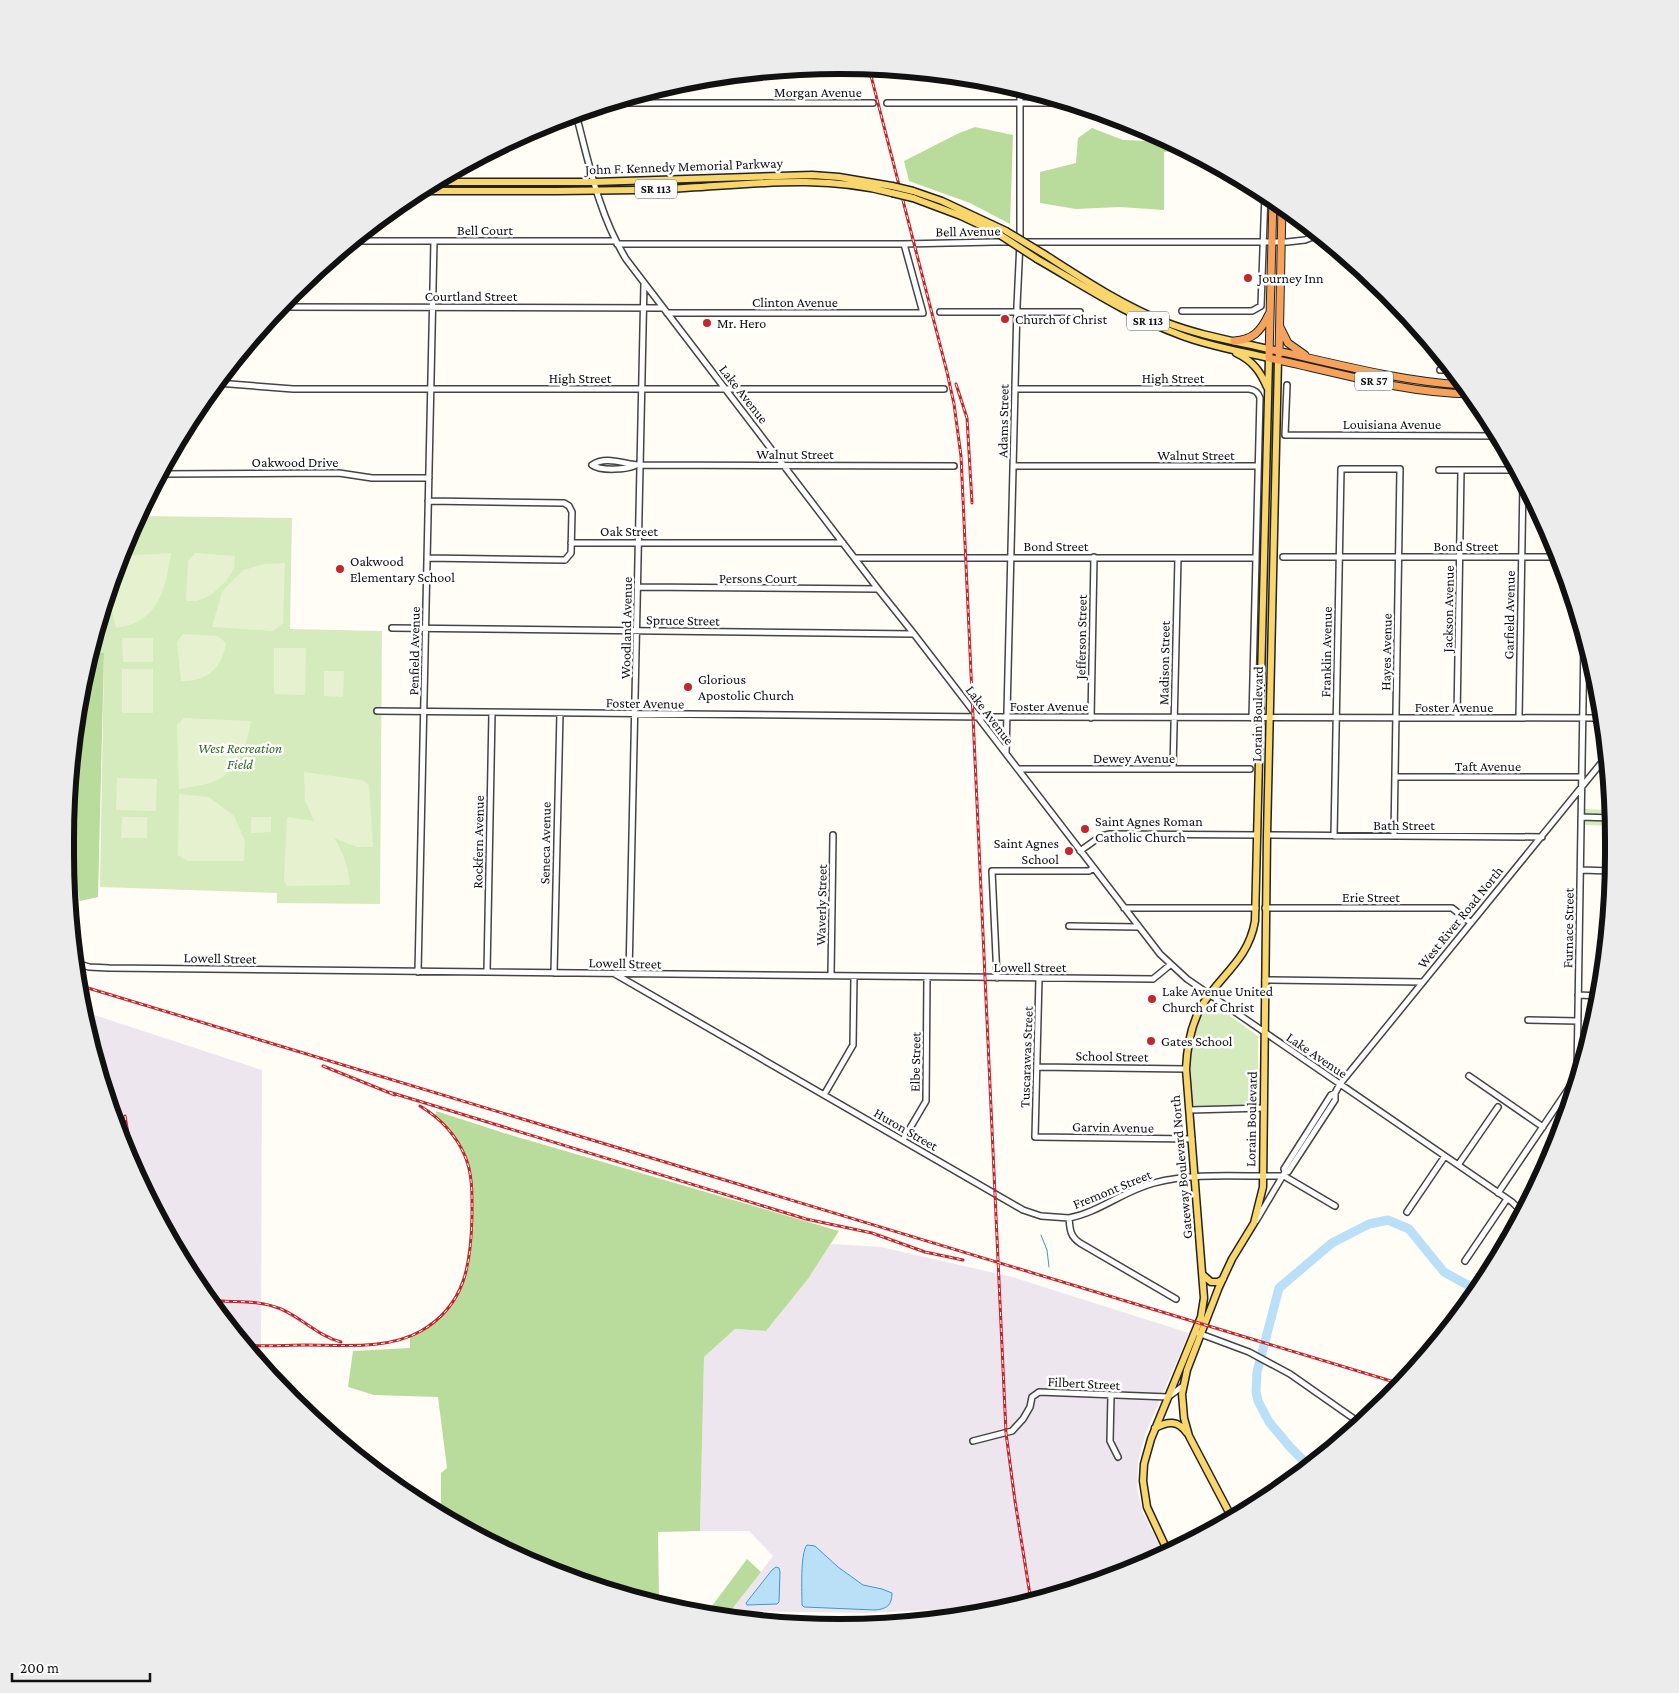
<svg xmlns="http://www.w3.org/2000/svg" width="1679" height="1693" font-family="'Crimson Pro',serif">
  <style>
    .industrial { fill: #eee6ef }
    .green { fill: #d5ebbd }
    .forest { fill: #b9dc9c }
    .pitch { fill: #e6f2cf }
    .water { fill: #b9e0f7; stroke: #3f96cf }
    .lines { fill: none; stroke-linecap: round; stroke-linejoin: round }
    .stream { stroke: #3f96cf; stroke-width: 1 }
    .river { stroke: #b9e0f7; stroke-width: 9 }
    .minor-casing { stroke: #444; stroke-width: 8 }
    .major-casing { stroke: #222; stroke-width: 9 }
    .highway-casing { stroke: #222; stroke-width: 9 }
    .minor { stroke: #fff; stroke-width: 5 }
    .major { stroke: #f9d66b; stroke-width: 6 }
    .highway { stroke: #f5a25d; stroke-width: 7 }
    .rail-casing { stroke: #c4262e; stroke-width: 3 }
    .rail { stroke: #fff; stroke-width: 1; stroke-dasharray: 4; stroke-linecap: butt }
    .major-bridge-casing { stroke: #222; stroke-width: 9; stroke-linecap: butt }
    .major-bridge { stroke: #f9d66b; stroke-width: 6 }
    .poi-dot { fill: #c4262e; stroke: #fff; stroke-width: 2 }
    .labels { text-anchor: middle; stroke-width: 5; stroke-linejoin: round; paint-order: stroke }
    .shield { fill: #fff; stroke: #585858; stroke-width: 1 }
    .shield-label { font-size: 12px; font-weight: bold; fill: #111 }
    .street-label { font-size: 14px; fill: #111; stroke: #fff }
    .poi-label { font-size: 14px; fill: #111; stroke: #fff; text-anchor: start }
    .park-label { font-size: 14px; font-style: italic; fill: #2f6b1f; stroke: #fff }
    .rim { fill: none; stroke: #111; stroke-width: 6 }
  </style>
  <rect width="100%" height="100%" fill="#fffdf5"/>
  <path class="industrial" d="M 66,866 L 74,869 L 80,901 L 70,903 Z
    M 82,1011 L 262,1070 L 261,1351 L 251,1351 L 196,1284 L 124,1150 Z
    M 831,1244 L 881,1247 L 1012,1277 L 1189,1333 L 1146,1432 L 1138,1462 L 1137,1488 L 1143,1513 L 1164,1554 L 1136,1569 L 991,1613 L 965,1616 L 935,1610 L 866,1613 L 731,1611 L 773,1556 L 749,1531 L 700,1531 L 704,1357 L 735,1329 L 766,1331 L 808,1279 Z"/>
  <path class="green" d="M 139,516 L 292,518 L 290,629 L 382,631 L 380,904 L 277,903 L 277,893 L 100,887 L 104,654 L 91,652 L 124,543 Z
    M 1584,809 L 1611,810 L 1613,826 L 1584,825 Z
    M 1209,1004 L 1215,1005 L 1258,1036 L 1258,1099 L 1253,1104 L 1198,1107 L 1194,1105 C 1187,1085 1187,1015 1209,1004 Z"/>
  <path class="forest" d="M 975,127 L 1013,135 L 1010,224 L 970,203 L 909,181 L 904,161 L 957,134 Z
    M 1092,128 L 1123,140 L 1170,142 L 1184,150 L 1164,152 L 1164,210 L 1120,207 L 1076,209 L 1040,203 L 1040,172 L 1076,163 L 1078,138 Z
    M 91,652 L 104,653 L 98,897 L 80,901 L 74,869 L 66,866 L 65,853 L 80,689 Z
    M 436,1111 L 504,1133 L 839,1231 L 808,1279 L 766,1331 L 735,1329 L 704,1357 L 700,1531 L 658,1532 L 659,1599 L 712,1606 L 747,1559 L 761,1572 L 726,1617 L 689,1613 L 543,1569 L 426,1506 L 441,1507 L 441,1473 L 447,1468 L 438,1397 L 374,1395 L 348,1387 L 353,1351 L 410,1348 L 410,1336 C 464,1309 471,1272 472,1216 C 472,1175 468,1145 435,1116 Z"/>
  <path class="pitch" d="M 171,553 C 167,579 162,611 135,623 C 129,625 122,627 116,628 L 108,594 L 120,556 Z
    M 195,553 L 235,556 L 234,569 L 226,581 L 211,595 L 197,601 L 186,601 L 188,561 Z
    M 285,563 L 283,623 L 273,631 L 212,627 L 222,592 L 234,579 L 244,570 L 264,564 Z
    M 183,634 L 218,636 L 226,643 C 222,668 207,682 181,681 L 177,642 Z
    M 122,638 L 153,638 L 153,662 L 123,662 Z
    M 274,648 L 306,648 L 305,695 L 274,694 Z
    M 122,669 L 153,669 L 153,713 L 122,713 Z
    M 324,671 L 344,671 L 343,697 L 324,696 Z
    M 184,718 L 251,721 C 248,741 241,762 224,776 C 213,785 193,786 179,789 L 177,725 Z
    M 304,772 L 362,780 L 369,785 L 373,847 L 357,847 L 334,838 C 344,853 348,867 350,885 L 287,886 L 284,880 L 287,817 L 314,821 L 305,800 Z
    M 117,778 L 157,779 L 156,811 L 116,810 Z
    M 179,794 L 209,797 L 234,816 L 245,841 L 244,861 L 187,861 L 178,855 Z
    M 122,817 L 147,817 L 147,838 L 121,838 Z
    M 251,817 L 271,817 L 271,832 L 251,833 Z"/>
  <path class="water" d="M 807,1545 L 815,1546 L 838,1567 L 863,1585 L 882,1589 L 892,1593 C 892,1606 886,1609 875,1610 L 804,1607 L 802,1605 C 802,1593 800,1553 807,1545 Z
    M 776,1567 L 779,1568 L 780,1572 L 779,1602 L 777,1604 L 747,1605 L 746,1603 L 772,1570 Z"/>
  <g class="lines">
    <path class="stream" d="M 1041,1235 L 1047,1250 L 1049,1267"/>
    <path class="river" d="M 1309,1466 L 1290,1447 L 1269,1422 L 1258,1401 L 1256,1392 L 1257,1372 L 1279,1288 L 1332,1243 L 1369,1224 L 1388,1220 L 1409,1229 L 1444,1272 L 1473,1288 L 1481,1287"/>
    <g class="minor-casing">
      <path id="minor" d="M 613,103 L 873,103
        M 887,103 L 1068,103
        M 576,114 C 589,164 599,215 626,259 L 878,589 L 914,634 L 1160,954 L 1187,979 L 1512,1202 L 1522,1212
        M 354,241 L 616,241
        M 617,244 L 904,244 L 994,242 L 1287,242 L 1305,240 L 1318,235
        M 279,307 L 663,308
        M 1182,311 L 1252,311 L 1261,306 L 1265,193
        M 940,312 L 1080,312
        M 667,313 L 923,313 L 904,244
        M 1440,370 L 1451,370
        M 217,383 L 293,389 L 944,389
        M 1287,385 L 1285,435 L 1498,436
        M 1015,389 L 1249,389 C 1255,390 1258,392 1260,398 L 1252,718
        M 636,465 C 627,470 600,471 592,465 C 606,455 626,465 640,465 L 954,466
        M 1013,466 L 1258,466
        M 1439,470 L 1516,470
        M 161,474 L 339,473 L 372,478 L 429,478
        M 136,529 L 136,521
        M 571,543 L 843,543
        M 1283,557 L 1559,557
        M 427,558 L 565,560 L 571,553 L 572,512 L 569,506 L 564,503 L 428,501
        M 855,558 L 1256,558
        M 638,587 L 878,589
        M 392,628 L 914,634
        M 377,711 L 986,717 L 1602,718
        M 1091,718 L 1094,557
        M 1457,718 L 1461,470
        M 1519,718 L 1523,482
        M 1006,753 L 1017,306 L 1020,242 L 1020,89
        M 1018,769 L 1250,769
        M 1173,769 L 1178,558
        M 1395,777 L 1582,777
        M 1581,817 L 1612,818
        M 1267,835 L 1542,837
        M 1334,836 L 1341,469 L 1400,469 L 1394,836
        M 1080,851 L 1101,836 L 1110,834 L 1257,835
        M 1581,870 L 1611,871
        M 1124,908 L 1256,908
        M 1265,908 L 1452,908 L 1471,923
        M 1069,926 L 1138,927
        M 76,963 L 89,967 L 109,968 L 1153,979 L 1170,965
        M 418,972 L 434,241
        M 487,972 L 492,713
        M 554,973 L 560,713
        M 615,974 L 1023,1210 L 1041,1216 L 1069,1218 C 1070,1230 1070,1236 1080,1243 L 1176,1299
        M 629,974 L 644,283
        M 831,975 L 833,835
        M 997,978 L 992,871 L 1089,871 L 1093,868
        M 1039,978 L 1035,1137 L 1192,1139
        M 1265,980 L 1423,982
        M 1578,995 L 1600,996
        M 1528,1020 L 1578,1021
        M 1037,1067 L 1186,1069
        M 1469,1076 L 1543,1127
        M 1335,1093 L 1340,1084 L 1606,757
        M 824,1095 L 853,1045 L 854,976
        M 1190,1110 L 1264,1108
        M 903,1140 L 926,1101 L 927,977
        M 1458,1165 L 1498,1107
        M 1284,1176 L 1335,1206
        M 1498,1193 L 1573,1082 L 1577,1073 L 1584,640
        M 1407,1212 L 1445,1156
        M 1069,1218 C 1100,1212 1123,1191 1154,1183 C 1195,1172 1241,1177 1284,1176
        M 1256,1221 L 1285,1172 L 1284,1169 L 1331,1095 L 1335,1093 L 1335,1100 L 1288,1172 L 1285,1172
        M 1465,1261 L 1507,1199
        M 1198,1333 L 1249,1352 L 1290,1374 L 1360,1423
        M 1111,1395 L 1110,1441 L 1118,1457
        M 973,1441 L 1012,1431 L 1023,1419 L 1030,1407 L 1032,1397 L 1039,1392 L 1168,1397 L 1183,1386
        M 796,1624 L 880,1624"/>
    </g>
    <g class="major-casing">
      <path id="major" d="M 434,182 L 594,182 L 812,175 L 839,177 L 892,186
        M 418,191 C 501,191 583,192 665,189 C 741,186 818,173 892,193
        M 913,191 L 942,201 L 1006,231
        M 913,198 L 961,216 L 997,233
        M 1044,254 C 1083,279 1122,305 1165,322 C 1198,335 1234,341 1269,349
        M 1037,259 C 1084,286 1129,316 1180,335 C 1208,346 1239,351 1269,358 L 1255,921 C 1248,962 1218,976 1200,1009 C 1190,1028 1187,1047 1186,1069 L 1204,1298 L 1201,1317 L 1151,1439 L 1144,1464 L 1143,1481 L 1147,1507 L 1168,1552
        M 1236,353 C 1253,361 1260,371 1267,387
        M 1203,1275 L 1211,1282 L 1218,1282 L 1223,1279
        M 1155,1428 C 1168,1421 1178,1420 1187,1433
        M 1232,1518 L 1189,1436 L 1184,1418 L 1182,1394 L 1187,1370 L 1219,1287 L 1232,1259 L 1254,1223 L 1263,1187 L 1267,835 L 1278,360"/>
    </g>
    <g class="highway-casing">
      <path id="highway" d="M 1273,198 L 1269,358 C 1335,372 1403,393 1471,394
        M 1280,327 L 1288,343 L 1305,355
        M 1234,341 C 1253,340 1261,331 1269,314
        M 1269,349 C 1333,363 1398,381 1463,385
        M 1279,354 L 1282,205"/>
    </g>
    <use href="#minor" class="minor"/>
    <use href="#major" class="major"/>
    <use href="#highway" class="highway"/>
    <g class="rail-casing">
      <path id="rail" d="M 869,68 L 947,372 L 954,404 L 961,456 L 1006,1433 L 1015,1501 L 1031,1601
        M 956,384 L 967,418 L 972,503
        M 78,985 L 1401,1384
        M 323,1066 L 395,1095
        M 389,1092 L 806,1219 L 872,1233 L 925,1252 L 963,1260
        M 125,1116 L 134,1169
        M 209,1300 C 233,1303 258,1299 281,1309 C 302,1318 318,1336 341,1342
        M 245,1345 C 265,1347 286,1345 306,1345 C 344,1345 387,1350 421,1331 C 466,1305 471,1263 472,1216 C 472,1196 473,1175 465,1156 C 456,1135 440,1118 420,1106"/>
    </g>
    <use href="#rail" class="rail"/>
    <g class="major-bridge-casing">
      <path id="major-bridge" d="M 892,186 L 913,191
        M 892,193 L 913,198
        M 1006,231 L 1044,254
        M 997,233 L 1037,259"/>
    </g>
    <use href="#major-bridge" class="major-bridge"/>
  </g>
  <g class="poi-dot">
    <circle cx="1248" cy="278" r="5"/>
    <circle cx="1005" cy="319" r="5"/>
    <circle cx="707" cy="323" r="5"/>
    <circle cx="340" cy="569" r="5"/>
    <circle cx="688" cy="687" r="5"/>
    <circle cx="1085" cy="829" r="5"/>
    <circle cx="1069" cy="851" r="5"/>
    <circle cx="1152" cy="999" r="5"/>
    <circle cx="1151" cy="1041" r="5"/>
  </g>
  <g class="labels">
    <g class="shield">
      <rect x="635" y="179.5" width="42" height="19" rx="4"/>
      <rect x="1127" y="311.5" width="42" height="19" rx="4"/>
      <rect x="1355" y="371.5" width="38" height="19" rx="4"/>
    </g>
    <g class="shield-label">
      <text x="656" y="193">SR 113</text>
      <text x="1148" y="325">SR 113</text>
      <text x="1374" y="385">SR 57</text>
    </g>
    <g class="street-label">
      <text x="818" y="97">Morgan Avenue</text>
      <text transform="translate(684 166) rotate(-2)" y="5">John F. Kennedy Memorial Parkway</text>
      <text x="485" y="235">Bell Court</text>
      <text transform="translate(968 231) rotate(-1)" y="5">Bell Avenue</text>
      <text x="471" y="301">Courtland Street</text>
      <text x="795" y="307">Clinton Avenue</text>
      <text x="580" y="383">High Street</text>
      <text x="1173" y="383">High Street</text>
      <text transform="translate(744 394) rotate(52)" y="5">Lake Avenue</text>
      <text transform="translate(1003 421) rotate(-89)" y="5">Adams Street</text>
      <text x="1392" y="429">Louisiana Avenue</text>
      <text x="795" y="459">Walnut Street</text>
      <text x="1196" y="460">Walnut Street</text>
      <text x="295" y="467">Oakwood Drive</text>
      <text x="629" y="536">Oak Street</text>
      <text x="1056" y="551">Bond Street</text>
      <text x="1466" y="551">Bond Street</text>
      <text x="758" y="583">Persons Court</text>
      <text transform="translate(1448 609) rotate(-89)" y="5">Jackson Avenue</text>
      <text transform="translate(1509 615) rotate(-89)" y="5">Garfield Avenue</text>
      <text transform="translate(683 620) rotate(1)" y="5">Spruce Street</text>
      <text transform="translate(626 628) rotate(-89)" y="5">Woodland Avenue</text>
      <text transform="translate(1081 637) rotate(-89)" y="5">Jefferson Street</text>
      <text transform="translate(414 651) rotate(-89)" y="5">Penfield Avenue</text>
      <text transform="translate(1326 652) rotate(-89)" y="5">Franklin Avenue</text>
      <text transform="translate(1386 652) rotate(-89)" y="5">Hayes Avenue</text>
      <text transform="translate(1164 663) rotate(-89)" y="5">Madison Street</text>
      <text transform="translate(645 703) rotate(1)" y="5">Foster Avenue</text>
      <text x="1049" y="711">Foster Avenue</text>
      <text x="1454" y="712">Foster Avenue</text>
      <text transform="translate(1257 714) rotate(-89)" y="5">Lorain Boulevard</text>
      <text transform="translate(990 715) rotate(53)" y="5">Lake Avenue</text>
      <text x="1134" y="763">Dewey Avenue</text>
      <text x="1488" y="771">Taft Avenue</text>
      <text x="1404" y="830">Bath Street</text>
      <text transform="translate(478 842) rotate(-89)" y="5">Rockfern Avenue</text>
      <text transform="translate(545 843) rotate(-89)" y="5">Seneca Avenue</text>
      <text x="1371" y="902">Erie Street</text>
      <text transform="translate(821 905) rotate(-89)" y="5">Waverly Street</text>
      <text transform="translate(1460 917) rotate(-51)" y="5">West River Road North</text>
      <text transform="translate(1568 928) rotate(-89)" y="5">Furnace Street</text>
      <text transform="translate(220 958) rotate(1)" y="5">Lowell Street</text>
      <text transform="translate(625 963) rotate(1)" y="5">Lowell Street</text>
      <text x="1030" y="972">Lowell Street</text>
      <text transform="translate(1317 1055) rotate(34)" y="5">Lake Avenue</text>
      <text transform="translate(1112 1056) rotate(1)" y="5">School Street</text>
      <text transform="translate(1026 1057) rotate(-88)" y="5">Tuscarawas Street</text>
      <text transform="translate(915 1062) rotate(-89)" y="5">Elbe Street</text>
      <text transform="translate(1251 1119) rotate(-89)" y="5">Lorain Boulevard</text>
      <text transform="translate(1113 1127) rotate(1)" y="5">Garvin Avenue</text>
      <text transform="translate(906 1129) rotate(30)" y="5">Huron Street</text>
      <text transform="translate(1181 1167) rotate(-95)" y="5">Gateway Boulevard North</text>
      <text transform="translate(1112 1189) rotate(-22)" y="5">Fremont Street</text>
      <text transform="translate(1084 1383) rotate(3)" y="5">Filbert Street</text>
    </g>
    <g class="poi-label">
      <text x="1258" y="283">Journey Inn</text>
      <text x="1015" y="324">Church of Christ</text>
      <text x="717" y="328">Mr. Hero</text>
      <text x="350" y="566">Oakwood<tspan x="350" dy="16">Elementary School</tspan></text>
      <text x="698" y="684">Glorious<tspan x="698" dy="16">Apostolic Church</tspan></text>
      <text x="1095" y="826">Saint Agnes Roman<tspan x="1095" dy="16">Catholic Church</tspan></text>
      <text x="1059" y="848" text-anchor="end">Saint Agnes<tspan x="1059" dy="16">School</tspan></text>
      <text x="1162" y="996">Lake Avenue United<tspan x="1162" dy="16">Church of Christ</tspan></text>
      <text x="1161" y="1046">Gates School</text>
    </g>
    <g class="park-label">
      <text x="240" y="753">West Recreation<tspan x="240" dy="16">Field</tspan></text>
    </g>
  </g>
  <path d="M0 0H1679V1693H0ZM839 74H840A765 765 0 0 1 1605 839V854A765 765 0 0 1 840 1619H839A765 765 0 0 1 74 854V839A765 765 0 0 1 839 74Z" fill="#ececec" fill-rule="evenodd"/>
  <path class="rim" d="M839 74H840A765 765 0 0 1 1605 839V854A765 765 0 0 1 840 1619H839A765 765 0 0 1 74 854V839A765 765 0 0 1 839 74Z"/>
  <path d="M12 1673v8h138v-8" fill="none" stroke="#111111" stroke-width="2.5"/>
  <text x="20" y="1673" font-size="15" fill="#111111" stroke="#ffffff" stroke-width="4" paint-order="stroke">200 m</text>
</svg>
